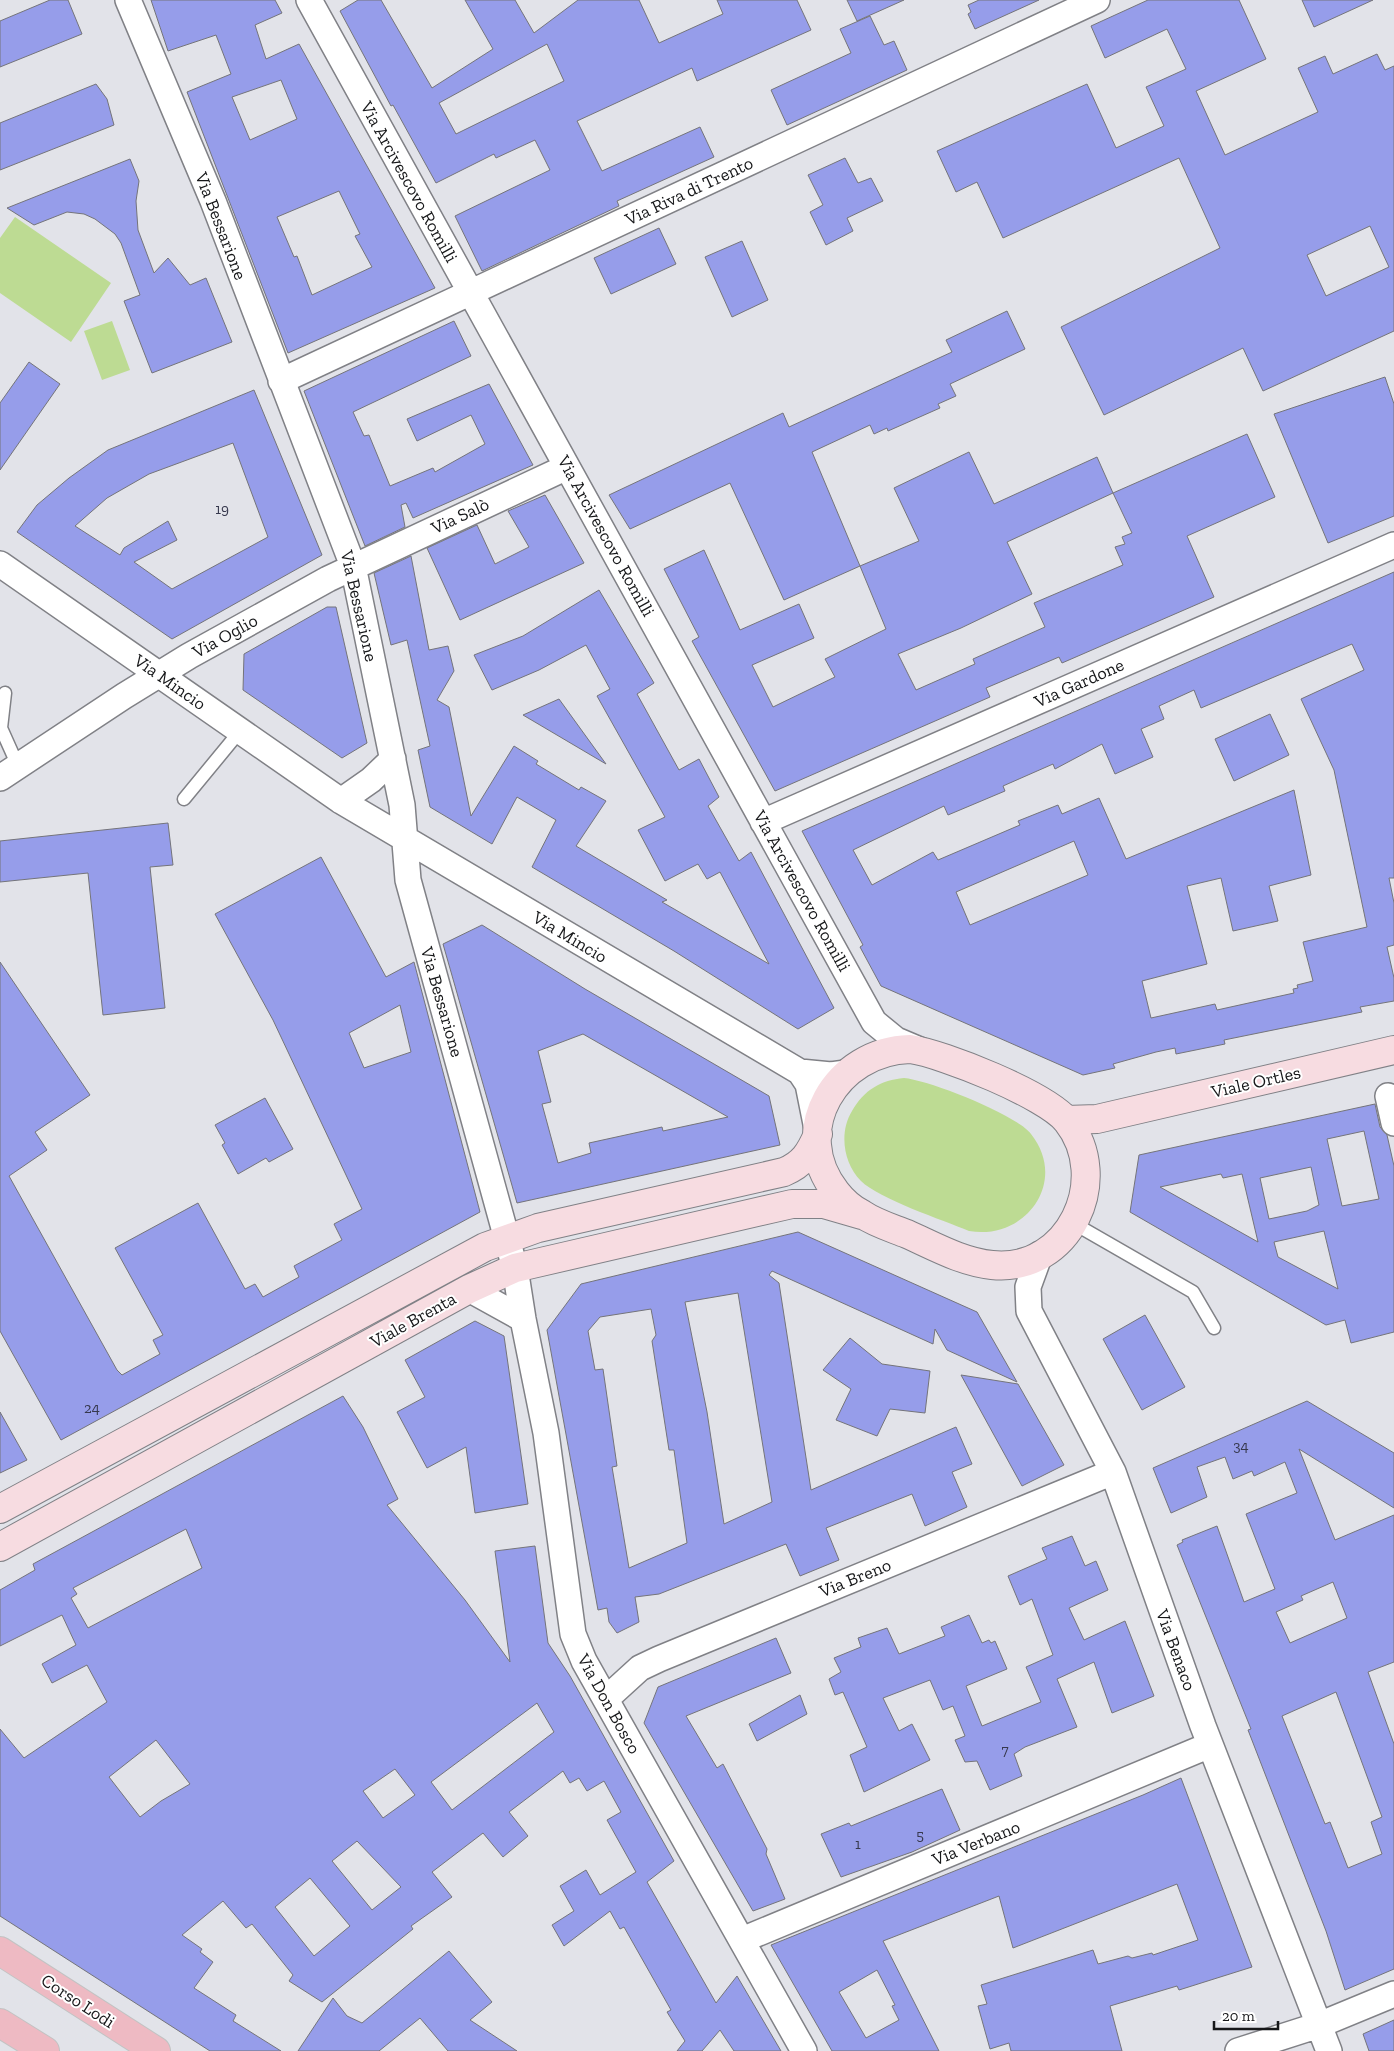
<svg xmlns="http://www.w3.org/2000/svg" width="1394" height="2051" font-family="'Zilla Slab',serif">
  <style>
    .green { fill: #bddb93 }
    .building { fill: #969dea; stroke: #74747a; fill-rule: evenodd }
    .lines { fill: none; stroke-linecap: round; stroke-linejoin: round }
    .lane-casing { stroke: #808186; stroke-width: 15 }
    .street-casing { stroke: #808186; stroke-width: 28 }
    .secondary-casing { stroke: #808186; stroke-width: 30 }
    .primary-casing { stroke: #c2c3c3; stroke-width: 30 }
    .lane { stroke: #fff; stroke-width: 12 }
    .street { stroke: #fff; stroke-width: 25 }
    .secondary { stroke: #f7dce1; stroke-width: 28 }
    .primary { stroke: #eebac3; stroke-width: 28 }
    .labels { text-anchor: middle; stroke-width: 4; stroke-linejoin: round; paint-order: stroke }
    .number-label { font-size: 15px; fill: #36384d }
    .street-label { font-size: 18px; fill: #161719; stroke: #fff }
  </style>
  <rect width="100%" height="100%" fill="#e2e3e9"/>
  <path class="green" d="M 15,217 L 111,283 L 71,342 L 0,293 L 0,238 Z
    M 112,321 L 130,370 L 102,380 L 84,331 Z
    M 904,1078 C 929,1080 1017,1115 1031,1134 C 1069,1182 1025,1241 969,1231 C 943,1220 879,1199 861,1181 C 843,1163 839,1132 852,1111 C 864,1090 881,1080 904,1078 Z"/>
  <path class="building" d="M 50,0 L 68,0 L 82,34 L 0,67 L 0,21 Z
    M 151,0 L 275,0 L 282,13 L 255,25 L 266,59 L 299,44 L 435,288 L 288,353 L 187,92 L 231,74 L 216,35 L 168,51 ZM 281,80 L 297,119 L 250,140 L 232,97 ZM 339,191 L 360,234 L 355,236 L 372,267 L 312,295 L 297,256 L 294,257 L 277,217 Z
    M 358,0 L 381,0 L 432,88 L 493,49 L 465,0 L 515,0 L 534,33 L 578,0 L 639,0 L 659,43 L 723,14 L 717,0 L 797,0 L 811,30 L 697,81 L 692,68 L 577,121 L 602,171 L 700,127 L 714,157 L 617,201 L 619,206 L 482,271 L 455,216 L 550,170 L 535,140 L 496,158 L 494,154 L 436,183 L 393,105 L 391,106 L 340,11 ZM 547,44 L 564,81 L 456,134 L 439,103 Z
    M 847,0 L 904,0 L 857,21 Z
    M 979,0 L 1039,0 L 975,29 L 968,14 L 971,12 L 968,5 Z
    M 1148,0 L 1239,0 L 1266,59 L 1196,91 L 1225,155 L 1318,112 L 1298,68 L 1325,56 L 1333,74 L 1377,54 L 1385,70 L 1394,66 L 1394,331 L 1263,391 L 1243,348 L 1104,415 L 1061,327 L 1220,248 L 1179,158 L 1003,238 L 977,182 L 956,192 L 937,151 L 1087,84 L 1116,148 L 1164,126 L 1146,87 L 1186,69 L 1167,29 L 1105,58 L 1091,26 ZM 1370,226 L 1389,267 L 1326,296 L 1307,255 Z
    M 1302,0 L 1373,0 L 1314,27 Z
    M 870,16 L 884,45 L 894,41 L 907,70 L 787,125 L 771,90 L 851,53 L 840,29 Z
    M 96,84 L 107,99 L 114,125 L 0,170 L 0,123 Z
    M 845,158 L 858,183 L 871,178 L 883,201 L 847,218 L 853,231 L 826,245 L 810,212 L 823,205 L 808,175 Z
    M 130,159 L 139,181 L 136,201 L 138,230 L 154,273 L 168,258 L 190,285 L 206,278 L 232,342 L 152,373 L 124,301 L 140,295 L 121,243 L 115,234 L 95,219 L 84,214 L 67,212 L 34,225 L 7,208 Z
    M 659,228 L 676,264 L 611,294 L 594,258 Z
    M 742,241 L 768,300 L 732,317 L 705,257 Z
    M 1007,311 L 1025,349 L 950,384 L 956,396 L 938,404 L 940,408 L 888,431 L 887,428 L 874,434 L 870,425 L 812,452 L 860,566 L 784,600 L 730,483 L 630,529 L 609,495 L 783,413 L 789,427 L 952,352 L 946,340 Z
    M 454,321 L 471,356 L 353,412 L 364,436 L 369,435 L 390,486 L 433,468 L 435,472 L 485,444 L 471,415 L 417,441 L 407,419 L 489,384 L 533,465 L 413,518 L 406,503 L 401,505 L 405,527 L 365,546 L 304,391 Z
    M 29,362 L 60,384 L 0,470 L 0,403 Z
    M 1385,377 L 1394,404 L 1394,516 L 1328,543 L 1274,414 Z
    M 254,390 L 322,555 L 172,639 L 17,532 L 37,505 L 69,478 L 108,450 ZM 233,443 L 268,537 L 172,589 L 134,562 L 177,540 L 168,521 L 124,548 L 120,555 L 75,526 L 107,498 L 149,474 Z
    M 1247,434 L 1275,497 L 1187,536 L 1214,597 L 1062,663 L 1059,657 L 986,688 L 990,697 L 775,791 L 692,641 L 699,637 L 664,569 L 704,550 L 740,630 L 799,604 L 814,638 L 752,665 L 773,707 L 835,677 L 825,659 L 886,629 L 860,566 L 919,541 L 894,488 L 969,452 L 994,504 L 1097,457 L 1113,493 ZM 1113,493 L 1132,533 L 1122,537 L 1125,544 L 1115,547 L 1123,565 L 1034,603 L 1045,627 L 973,659 L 975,664 L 916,690 L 898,654 L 961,628 L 1032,594 L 1007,542 Z
    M 545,495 L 584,563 L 460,620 L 427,548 L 477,525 L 495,564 L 529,547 L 508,511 Z
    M 411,556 L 429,650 L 448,646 L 454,671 L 437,700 L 449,707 L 471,816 L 514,746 L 538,761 L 536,764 L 579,790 L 581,787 L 606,801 L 576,846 L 667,900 L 662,902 L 769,964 L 720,872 L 707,879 L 698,864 L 665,881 L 638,830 L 665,817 L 597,696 L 610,689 L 586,645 L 539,670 L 492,690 L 474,655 L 523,636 L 599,590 L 654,683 L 637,694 L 679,770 L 699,759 L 719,797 L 708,806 L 739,861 L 751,852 L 834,1008 L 798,1029 L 674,951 L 532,867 L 556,820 L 517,797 L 492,844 L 430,807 L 418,750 L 430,746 L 407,640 L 391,645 L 374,573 Z
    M 1394,572 L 1394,878 L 1389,878 L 1394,903 L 1394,945 L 1387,947 L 1394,978 L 1394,1001 L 1360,1007 L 1362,1012 L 1224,1040 L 1225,1044 L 1176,1054 L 1175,1048 L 1156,1052 L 1113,1064 L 1115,1068 L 1083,1075 L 881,986 L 860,947 L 863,945 L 802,831 ZM 1352,644 L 1364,670 L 1301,699 L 1334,770 L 1367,927 L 1303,942 L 1313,981 L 1297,985 L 1298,988 L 1293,989 L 1294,993 L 1217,1010 L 1215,1004 L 1151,1018 L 1142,981 L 1207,964 L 1187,886 L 1221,878 L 1233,931 L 1278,921 L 1269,886 L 1311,875 L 1294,790 L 1126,859 L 1099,798 L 1062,814 L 1058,805 L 1018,821 L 1020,825 L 938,860 L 933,852 L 872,885 L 853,850 L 944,806 L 948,815 L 1005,791 L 1003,786 L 1053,764 L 1055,769 L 1102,744 L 1115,774 L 1153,757 L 1141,729 L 1164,719 L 1159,706 L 1194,690 L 1201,708 ZM 1074,841 L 1088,875 L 970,925 L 956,892 Z
    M 327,607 L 336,607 L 367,743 L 342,758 L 243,690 L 244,654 Z
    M 559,699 L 606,764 L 523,715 Z
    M 1270,714 L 1289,755 L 1234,781 L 1215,739 Z
    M 168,823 L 173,865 L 150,867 L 165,1008 L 103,1015 L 88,873 L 0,882 L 0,841 Z
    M 321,857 L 386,977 L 414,962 L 480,1212 L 61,1440 L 0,1331 L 0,962 L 90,1095 L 35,1132 L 47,1150 L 9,1176 L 117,1370 L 122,1375 L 160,1354 L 153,1340 L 163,1335 L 115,1248 L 198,1203 L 245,1289 L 255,1284 L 263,1297 L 299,1277 L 294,1266 L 342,1240 L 334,1224 L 362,1209 L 273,1020 L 215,914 ZM 400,1005 L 411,1052 L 364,1068 L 349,1033 Z
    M 482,925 L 585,989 L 769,1096 L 780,1145 L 517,1203 L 443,944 ZM 583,1034 L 653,1074 L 728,1117 L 663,1131 L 662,1127 L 589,1143 L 591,1153 L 558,1163 L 542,1104 L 551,1102 L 538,1051 Z
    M 265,1098 L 293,1149 L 269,1162 L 266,1158 L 238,1174 L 222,1145 L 225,1143 L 215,1125 Z
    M 1375,1104 L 1380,1127 L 1387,1135 L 1394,1166 L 1394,1332 L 1351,1343 L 1345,1320 L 1326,1325 L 1130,1212 L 1139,1155 ZM 1364,1131 L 1379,1199 L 1342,1206 L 1327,1139 ZM 1311,1167 L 1319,1205 L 1307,1211 L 1269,1219 L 1260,1178 ZM 1221,1174 L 1223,1178 L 1242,1174 L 1258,1242 L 1160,1187 ZM 1324,1231 L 1338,1289 L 1278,1257 L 1274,1242 Z
    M 798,1232 L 977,1312 L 1017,1382 L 947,1350 L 935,1329 L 933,1344 L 772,1271 L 769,1275 L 779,1283 L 811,1490 L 956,1427 L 972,1464 L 952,1472 L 967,1507 L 925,1526 L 912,1494 L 826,1528 L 839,1560 L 800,1576 L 786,1544 L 659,1594 L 635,1597 L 639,1622 L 617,1633 L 609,1622 L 607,1608 L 598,1610 L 547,1330 L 581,1284 ZM 738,1293 L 772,1502 L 724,1524 L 707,1412 L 685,1302 ZM 651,1309 L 656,1335 L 652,1341 L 669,1450 L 674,1450 L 687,1543 L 629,1568 L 612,1467 L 617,1466 L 603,1369 L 595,1370 L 588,1331 L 600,1317 Z
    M 1145,1315 L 1185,1387 L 1142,1410 L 1103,1339 Z
    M 475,1321 L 504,1336 L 528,1504 L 475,1513 L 466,1447 L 427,1468 L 397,1412 L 425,1397 L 405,1360 Z
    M 850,1338 L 882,1364 L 930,1371 L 925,1413 L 890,1409 L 877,1436 L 836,1420 L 851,1389 L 823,1370 Z
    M 961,1375 L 1018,1384 L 1064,1465 L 1022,1486 Z
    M 343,1396 L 363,1427 L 398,1499 L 387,1505 L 465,1600 L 510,1662 L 495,1551 L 535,1546 L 548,1643 L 570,1676 L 674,1861 L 647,1882 L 716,2003 L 737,1976 L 781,2051 L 734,2051 L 720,2030 L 702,2051 L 677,2051 L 685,2041 L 667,2012 L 671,2010 L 624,1927 L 620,1929 L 610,1911 L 564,1946 L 552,1925 L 574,1911 L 560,1886 L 586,1870 L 600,1895 L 636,1872 L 607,1820 L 621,1812 L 604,1781 L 587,1791 L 579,1778 L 570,1783 L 563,1771 L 509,1812 L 528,1836 L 503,1857 L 483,1833 L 432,1872 L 452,1897 L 411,1926 L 413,1929 L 322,2002 L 289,1981 L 293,1975 L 252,1924 L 246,1928 L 223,1901 L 182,1935 L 202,1949 L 200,1952 L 213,1962 L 194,1988 L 236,2015 L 233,2021 L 281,2051 L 210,2051 L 0,1916 L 0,1729 L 24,1758 L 107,1702 L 87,1665 L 52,1683 L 42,1664 L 76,1645 L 62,1615 L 0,1646 L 0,1590 L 35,1570 L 33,1564 ZM 186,1529 L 202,1568 L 88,1628 L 71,1598 L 77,1594 L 73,1588 ZM 537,1703 L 554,1732 L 452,1810 L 431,1782 ZM 156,1740 L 190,1784 L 161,1801 L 140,1817 L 109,1777 ZM 395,1769 L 415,1795 L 383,1818 L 363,1791 ZM 357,1841 L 401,1887 L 372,1910 L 332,1861 ZM 310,1878 L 350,1926 L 314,1956 L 275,1907 Z
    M 1307,1401 L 1394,1453 L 1394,1508 L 1299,1449 L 1335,1540 L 1394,1515 L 1394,1662 L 1368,1672 L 1394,1744 L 1394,1969 L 1345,1990 L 1326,1931 L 1248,1730 L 1251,1729 L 1177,1545 L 1183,1542 L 1182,1540 L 1217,1526 L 1244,1602 L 1275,1589 L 1246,1514 L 1297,1493 L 1285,1462 L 1254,1476 L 1252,1471 L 1233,1479 L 1225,1457 L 1197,1467 L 1207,1497 L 1171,1513 L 1153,1468 ZM 1333,1582 L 1347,1618 L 1290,1643 L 1276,1612 L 1303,1600 L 1301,1596 ZM 1336,1692 L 1382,1817 L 1371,1822 L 1382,1854 L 1348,1868 L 1330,1822 L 1325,1824 L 1282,1716 Z
    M 0,1412 L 27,1460 L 0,1473 Z
    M 1072,1536 L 1085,1566 L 1096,1561 L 1108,1590 L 1069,1608 L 1084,1640 L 1125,1621 L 1154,1696 L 1112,1713 L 1094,1662 L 1057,1679 L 1077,1727 L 1025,1747 L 1014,1754 L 1022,1776 L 990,1790 L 977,1761 L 965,1762 L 955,1740 L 965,1736 L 953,1706 L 943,1710 L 930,1680 L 883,1698 L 899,1731 L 912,1724 L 930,1760 L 864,1792 L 850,1755 L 867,1747 L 843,1692 L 835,1695 L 829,1679 L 841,1672 L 834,1658 L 861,1647 L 858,1638 L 887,1628 L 899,1654 L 945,1636 L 941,1627 L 969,1615 L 982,1643 L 989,1640 L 991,1643 L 995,1641 L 1007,1669 L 966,1686 L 982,1726 L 1041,1702 L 1026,1667 L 1053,1655 L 1032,1599 L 1020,1605 L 1008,1576 L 1047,1559 L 1042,1548 Z
    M 776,1638 L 791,1673 L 686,1716 L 717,1768 L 723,1764 L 767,1849 L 766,1854 L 785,1899 L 753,1911 L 644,1723 L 658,1687 Z
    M 800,1695 L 807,1714 L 757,1741 L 749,1724 Z
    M 1181,1778 L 1252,1967 L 1179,1990 L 1177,1986 L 1110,2006 L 1122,2051 L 1011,2051 L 1009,2043 L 990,2049 L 978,2006 L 987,2004 L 981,1985 L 1093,1950 L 1098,1964 L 1128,1956 L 1132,1958 L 1152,1953 L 1153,1955 L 1198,1940 L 1177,1884 L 1013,1948 L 999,1896 L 883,1941 L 939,2051 L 832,2051 L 771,1945 L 1143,1795 ZM 877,1970 L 895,2005 L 892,2006 L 899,2020 L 866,2038 L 839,1992 Z
    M 942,1789 L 960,1830 L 912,1852 L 841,1877 L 821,1834 L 849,1823 L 851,1826 Z
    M 449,1951 L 492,2002 L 470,2020 L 517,2051 L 448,2051 L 420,2018 L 379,2051 L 298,2051 L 333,1998 L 347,2016 L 362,2023 Z
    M 1394,2020 L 1394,2051 L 1369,2051 L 1363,2034 Z"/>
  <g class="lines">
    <g class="lane-casing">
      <path id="lane" d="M 5,693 L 1,728 L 18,766
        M 184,799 L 240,731
        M 1073,1223 L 1193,1292 L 1214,1328"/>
    </g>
    <g class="street-casing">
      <path id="street" d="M 128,0 L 213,201 L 353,566 L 402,805 L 408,880 L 515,1268 L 523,1319 L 546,1433 L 573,1634 L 584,1661 L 804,2051
        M 309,0 L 874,1022 L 896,1040 L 922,1051
        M 281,381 L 1097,0
        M 0,564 L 341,801 L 800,1072
        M 0,778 L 124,696 L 189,656 L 328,579 L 567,467
        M 341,801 L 371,780 L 393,759
        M 763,822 L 1394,545
        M 1388,1096 L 1394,1123
        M 818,1134 L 808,1084 L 800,1072 L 831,1075 L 846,1073
        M 1040,1254 L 1028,1287 L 1029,1311 L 1113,1472 L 1203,1726 L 1329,2051
        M 469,1289 L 523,1319
        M 606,1699 L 640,1668 L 659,1659 L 1113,1472
        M 742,1940 L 1210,1745
        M 1238,2051 L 1319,2025 L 1394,1994"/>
    </g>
    <g class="secondary-casing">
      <path id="secondary" d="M 910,1049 C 944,1054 1046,1095 1067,1121 C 1113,1179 1069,1273 992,1265 C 962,1262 934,1246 907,1234 C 892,1228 875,1223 862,1214 C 852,1209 843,1201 836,1192 C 788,1131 836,1051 910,1049 Z
        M 1066,1120 L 1097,1119 L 1394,1050
        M 0,1509 L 485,1247 L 538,1228 L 784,1172 C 803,1164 810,1153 818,1134
        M 0,1547 L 469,1289 L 515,1268 L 792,1204 L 824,1204 L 862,1215"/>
    </g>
    <g class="primary-casing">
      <path id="primary" d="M 0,1951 L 156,2051
        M 0,2023 L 45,2051"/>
    </g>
    <use href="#lane" class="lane"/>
    <use href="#street" class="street"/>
    <use href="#secondary" class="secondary"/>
    <use href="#primary" class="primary"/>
  </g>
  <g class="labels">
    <g class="number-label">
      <text x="222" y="514">19</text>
      <text x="92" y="1413">24</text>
      <text x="1241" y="1451">34</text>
      <text x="1005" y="1755">7</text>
      <text x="920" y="1840">5</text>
      <text x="858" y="1849">1</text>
    </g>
    <g class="street-label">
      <text transform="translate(409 182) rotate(61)" y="6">Via Arcivescovo Romilli</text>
      <text transform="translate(689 191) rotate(-25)" y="6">Via Riva di Trento</text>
      <text transform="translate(221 226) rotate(69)" y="6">Via Bessarione</text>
      <text transform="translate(460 516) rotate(-25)" y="6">Via Salò</text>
      <text transform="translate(606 536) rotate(61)" y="6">Via Arcivescovo Romilli</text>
      <text transform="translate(359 606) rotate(77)" y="6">Via Bessarione</text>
      <text transform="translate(225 636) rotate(-29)" y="6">Via Oglio</text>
      <text transform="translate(170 682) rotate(35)" y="6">Via Mincio</text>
      <text transform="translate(1079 683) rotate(-24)" y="6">Via Gardone</text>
      <text transform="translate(802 891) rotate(61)" y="6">Via Arcivescovo Romilli</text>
      <text transform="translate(570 937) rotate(31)" y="6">Via Mincio</text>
      <text transform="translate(442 1002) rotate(74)" y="6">Via Bessarione</text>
      <text transform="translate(1256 1082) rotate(-13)" y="6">Viale Ortles</text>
      <text transform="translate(413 1320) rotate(-29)" y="6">Viale Brenta</text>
      <text transform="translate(855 1578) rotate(-22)" y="6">Via Breno</text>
      <text transform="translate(1176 1650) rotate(70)" y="6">Via Benaco</text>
      <text transform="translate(609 1704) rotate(61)" y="6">Via Don Bosco</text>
      <text transform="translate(976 1843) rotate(-22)" y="6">Via Verbano</text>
      <text transform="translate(78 2001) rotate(33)" y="6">Corso Lodi</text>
    </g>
  </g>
  <path d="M1214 2021v8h64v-8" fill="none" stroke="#161719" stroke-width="2.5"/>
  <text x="1222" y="2021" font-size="15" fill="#161719" stroke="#ffffff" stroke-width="4" paint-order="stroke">20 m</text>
</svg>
